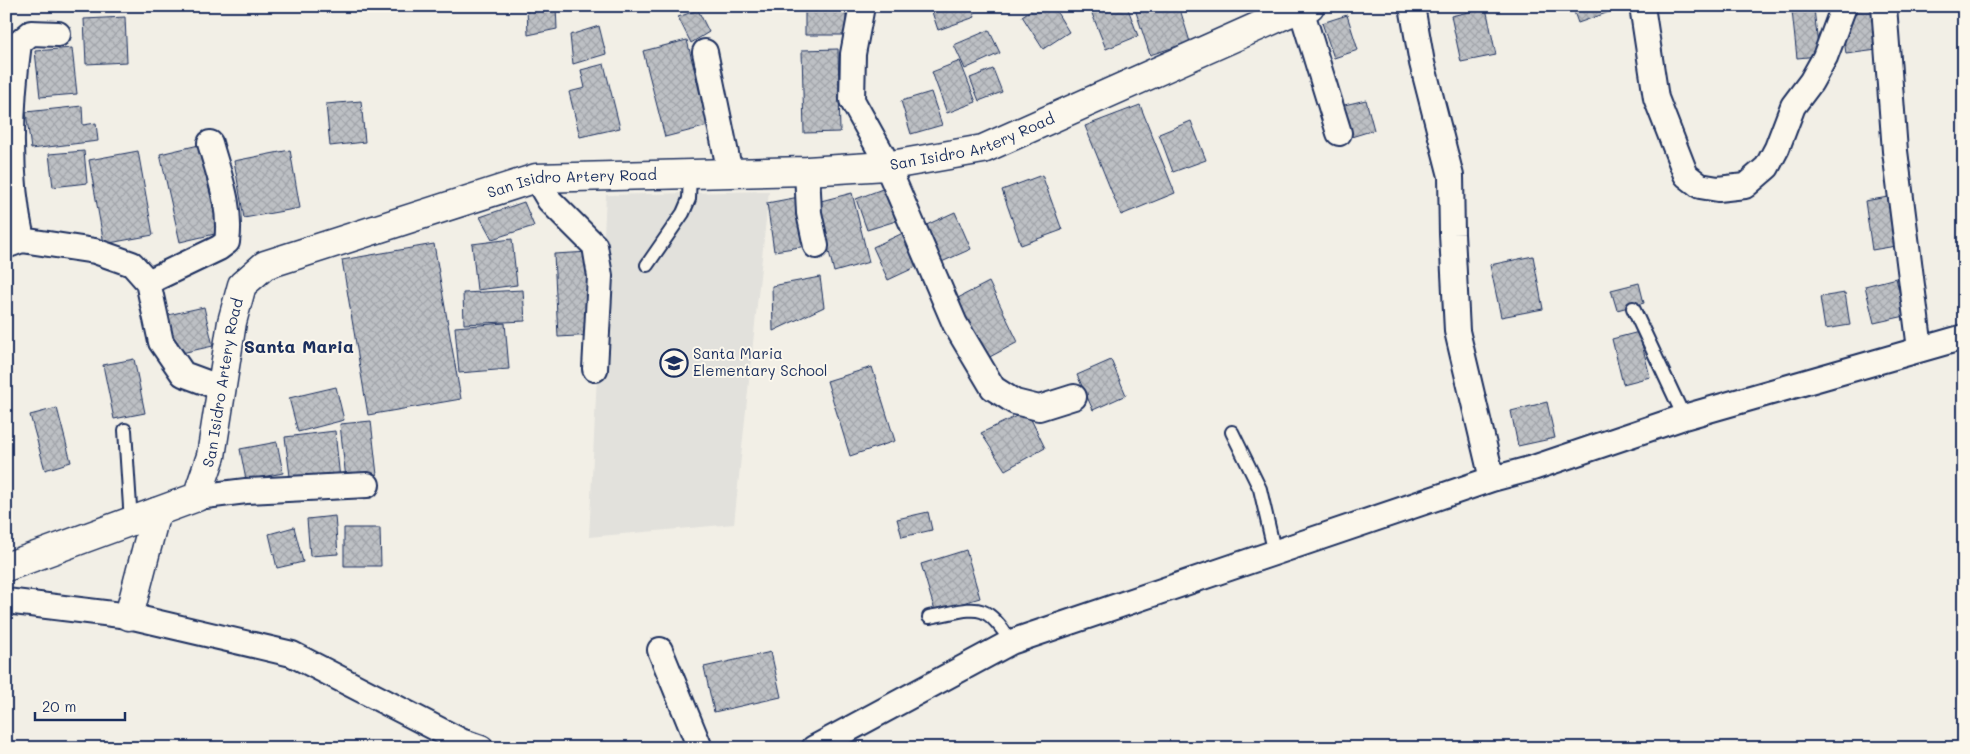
<svg xmlns="http://www.w3.org/2000/svg" width="1970" height="754" font-family="Mali,sans-serif">
  <style>
    .built { fill: #e2e1dc }
    .building { fill: url(#building-cross-hatch); stroke: #1b2f5e }
    .lines { fill: none; stroke-linecap: round; stroke-linejoin: round }
    .service-casing { stroke: #1b2f5e; stroke-width: 16 }
    .minor-casing { stroke: #1b2f5e; stroke-width: 28 }
    .tertiary-casing { stroke: #1b2f5e; stroke-width: 31 }
    .service { stroke: #fbf7ec; stroke-width: 12 }
    .minor { stroke: #fbf7ec; stroke-width: 24 }
    .tertiary { stroke: #fbf7ec; stroke-width: 28 }
    .labels { text-anchor: middle; stroke-width: 4; stroke-linejoin: round; paint-order: stroke }
    .street-label { font-size: 15px; fill: #1b2f5e; stroke: #fbf7ec }
    .poi-label { font-size: 15px; fill: #1b2f5e; stroke: #fbf7ec; text-anchor: start }
    .quarter-label { font-size: 18px; font-weight: bold; fill: #1b2f5e; stroke: #fbf7ec }
  </style>
  <defs>
    <pattern id="building-cross-hatch" width="8" height="8" patternUnits="userSpaceOnUse" patternTransform="scale(1.25)"><rect width="8" height="8" fill="#bdc0c4"/><path d="M0 0l8 8M0 8l8-8" fill="none" stroke="#a2a5ab"/></pattern>
  </defs>
  <rect width="100%" height="100%" fill="#f2efe6"/>
  <filter id="ink" filterUnits="userSpaceOnUse"><feTurbulence type="fractalNoise" baseFrequency=".02" numOctaves="2"/><feDisplacementMap in="SourceGraphic" scale="10" xChannelSelector="R" yChannelSelector="G"/><feConvolveMatrix kernelMatrix="1 2 1 2 8 2 1 2 1" color-interpolation-filters="sRGB"/></filter>
  <g filter="url(#ink)">
    <path class="built" d="M 769,191 L 734,524 L 589,537 L 606,195 Z"/>
    <path class="building" d="M 527,6 L 556,6 L 557,29 L 528,35 Z
      M 805,6 L 846,6 L 846,35 L 805,35 Z
      M 930,6 L 971,6 L 975,17 L 938,30 Z
      M 1037,6 L 1053,6 L 1069,32 L 1043,49 L 1022,16 Z
      M 1089,6 L 1127,6 L 1138,36 L 1106,49 Z
      M 1134,6 L 1179,6 L 1190,42 L 1150,55 Z
      M 1572,6 L 1610,6 L 1612,11 L 1578,23 Z
      M 1840,6 L 1872,6 L 1877,50 L 1846,54 Z
      M 1486,8 L 1496,55 L 1461,62 L 1451,16 Z
      M 1814,8 L 1819,56 L 1797,58 L 1792,11 Z
      M 698,10 L 709,32 L 691,43 L 678,17 Z
      M 1347,15 L 1358,50 L 1334,58 L 1322,23 Z
      M 125,17 L 127,62 L 86,64 L 84,19 Z
      M 599,26 L 606,54 L 573,64 L 570,35 Z
      M 989,30 L 1000,53 L 965,69 L 954,45 Z
      M 687,40 L 708,126 L 665,137 L 643,51 Z
      M 72,48 L 77,94 L 40,97 L 35,51 Z
      M 838,49 L 840,132 L 804,133 L 802,50 Z
      M 960,61 L 976,102 L 947,113 L 932,72 Z
      M 604,64 L 620,128 L 580,137 L 569,92 L 585,88 L 581,70 Z
      M 993,69 L 1002,92 L 979,101 L 970,78 Z
      M 931,92 L 942,125 L 911,134 L 901,101 Z
      M 1366,100 L 1374,130 L 1348,138 L 1340,106 Z
      M 361,101 L 365,142 L 330,146 L 326,104 Z
      M 1140,105 L 1175,193 L 1121,215 L 1085,126 Z
      M 82,106 L 83,125 L 96,123 L 98,141 L 31,149 L 26,112 Z
      M 1191,121 L 1206,160 L 1173,172 L 1159,134 Z
      M 199,145 L 219,233 L 180,242 L 160,154 Z
      M 290,150 L 300,208 L 244,218 L 234,161 Z
      M 84,151 L 87,183 L 53,187 L 49,154 Z
      M 138,151 L 153,235 L 104,244 L 89,160 Z
      M 1042,175 L 1062,230 L 1021,245 L 1002,190 Z
      M 885,188 L 896,221 L 867,230 L 856,199 Z
      M 852,193 L 869,262 L 834,272 L 817,202 Z
      M 1894,196 L 1902,245 L 1872,250 L 1865,201 Z
      M 799,197 L 807,246 L 774,251 L 767,203 Z
      M 524,202 L 534,226 L 492,239 L 480,217 Z
      M 955,212 L 971,249 L 937,264 L 922,227 Z
      M 903,233 L 918,266 L 888,280 L 873,247 Z
      M 512,239 L 517,285 L 477,290 L 472,244 Z
      M 434,244 L 461,399 L 368,415 L 342,260 Z
      M 590,252 L 595,335 L 558,337 L 554,254 Z
      M 1533,256 L 1543,309 L 1501,317 L 1490,265 Z
      M 820,277 L 824,307 L 773,331 L 772,286 Z
      M 1896,278 L 1905,316 L 1874,323 L 1865,286 Z
      M 989,282 L 1018,342 L 984,360 L 954,300 Z
      M 1639,283 L 1644,303 L 1617,310 L 1611,290 Z
      M 523,290 L 525,321 L 464,324 L 463,293 Z
      M 1845,293 L 1850,325 L 1825,329 L 1820,297 Z
      M 204,307 L 213,346 L 177,354 L 168,315 Z
      M 505,323 L 509,369 L 459,373 L 455,327 Z
      M 1639,332 L 1650,377 L 1623,384 L 1612,339 Z
      M 134,359 L 145,413 L 114,419 L 103,365 Z
      M 1111,360 L 1126,395 L 1093,410 L 1077,375 Z
      M 872,367 L 895,441 L 850,456 L 827,381 Z
      M 336,387 L 344,420 L 298,432 L 289,398 Z
      M 1547,402 L 1555,438 L 1518,446 L 1511,411 Z
      M 57,408 L 71,462 L 45,470 L 30,415 Z
      M 1027,411 L 1045,448 L 1005,470 L 981,433 Z
      M 371,421 L 377,475 L 346,479 L 340,424 Z
      M 335,431 L 340,479 L 291,484 L 285,437 Z
      M 277,442 L 283,473 L 246,480 L 240,449 Z
      M 928,512 L 932,530 L 902,537 L 897,519 Z
      M 335,516 L 338,554 L 310,556 L 307,519 Z
      M 294,527 L 303,562 L 277,568 L 269,534 Z
      M 344,528 L 380,528 L 381,566 L 344,566 Z
      M 966,550 L 980,598 L 935,611 L 921,564 Z
      M 771,652 L 781,697 L 714,712 L 704,667 Z"/>
    <g class="lines">
      <g class="service-casing">
        <path id="service" d="M 647,265 L 683,213 L 689,199 L 690,174
          M 1633,308 L 1684,417
          M 125,430 L 131,522
          M 1232,432 L 1260,489 L 1275,554
          M 929,617 C 976,609 983,598 1011,642"/>
      </g>
      <g class="minor-casing">
        <path id="minor" d="M 862,6 L 853,54 L 852,100 L 882,154 L 955,324 L 993,388 L 1015,402 L 1039,408 L 1074,397
          M 1412,6 L 1422,63 L 1451,176 L 1452,234 L 1457,331 L 1492,479
          M 1642,6 L 1656,98 L 1686,175 L 1700,186 L 1718,189 L 1745,186 L 1767,167 L 1777,148 L 1793,106 L 1811,82 L 1825,57 L 1844,6
          M 1884,6 L 1895,151 L 1920,349
          M 1301,9 L 1339,133
          M 705,52 L 730,173
          M 807,171 L 809,213 L 816,246
          M 536,178 L 549,200 L 595,246 L 600,276 L 595,369
          M 22,240 C 8,176 10,108 19,43 L 31,33 L 58,34
          M 6,246 L 22,240 L 95,251 L 132,264 L 148,282 L 161,342 L 183,374 L 221,388
          M 148,282 L 219,248 L 227,242 C 232,208 219,175 210,143
          M 197,497 L 246,491 L 367,485
          M 6,601 L 129,616 L 292,654 L 461,741 L 481,748
          M 660,650 L 700,748
          M 814,748 L 1011,642 L 1492,479 L 1533,468 L 1684,417 L 1964,337"/>
      </g>
      <g class="tertiary-casing">
        <g id="tertiary">
          <path id="s1" d="M 6,567 L 197,497 L 211,456 L 232,322 L 242,285 L 265,265 L 536,178 L 807,171 L 886,166 L 983,149 L 1286,14 L 1310,6"/>
          <path d="M 129,616 L 156,512"/>
        </g>
      </g>
      <use href="#service" class="service"/>
      <use href="#minor" class="minor"/>
      <use href="#tertiary" class="tertiary"/>
    </g>
  </g>
  <defs>
    <g id="school-ring" transform="scale(1.4375)"><circle r="9.5" fill="#fbf7ec" stroke="#1b2f5e" stroke-width="1.5"/><path d="M0-5L7-2L0 1L-7-2ZM-4 1L0 2.5L4 1V4Q0 6-4 4Z" fill="#1b2f5e"/></g>
  </defs>
  <g fill-rule="evenodd">
    <use href="#school-ring" x="674" y="363"/>
  </g>
  <g class="labels">
    <g class="street-label">
      <text dy="5" stroke="none"><textPath href="#s1" startOffset="1176">San Isidro Artery Road</textPath></text>
      <text dy="5" stroke="none"><textPath href="#s1" startOffset="771">San Isidro Artery Road</textPath></text>
      <text dy="5" stroke="none"><textPath href="#s1" startOffset="321">San Isidro Artery Road</textPath></text>
    </g>
    <g class="poi-label">
      <text x="693" y="359">Santa Maria<tspan x="693" dy="17">Elementary School</tspan></text>
    </g>
    <g class="quarter-label">
      <text x="299" y="353">Santa Maria</text>
    </g>
  </g>
  <rect width="1970" height="754" fill="none" stroke="#fbf7ec" stroke-width="25"/>
  <rect x="12" y="12" width="1945" height="729" fill="none" stroke="#1b2f5e" stroke-width="2" filter="url(#ink)"/>
  <path d="M35 712v8h90v-8" fill="none" stroke="#1b2f5e" stroke-width="2.5"/>
  <text x="42" y="712" font-size="15" fill="#1b2f5e" stroke="#fbf7ec" stroke-width="4" paint-order="stroke">20 m</text>
</svg>
